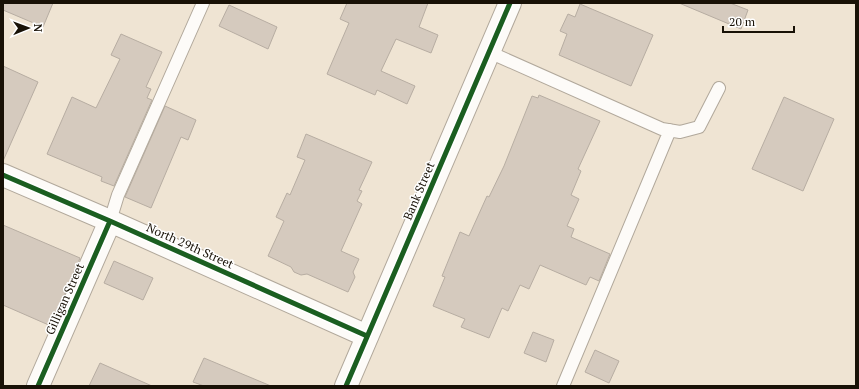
<svg xmlns="http://www.w3.org/2000/svg" width="859" height="389" font-family="'PT Serif',serif">
  <style>
    .building { fill: #d5cabe; stroke: #b7ada2 }
    .lines { fill: none; stroke-linecap: round; stroke-linejoin: round }
    .lane-casing { stroke: #b1a89b; stroke-width: 14 }
    .street-casing { stroke: #b1a89b; stroke-width: 24 }
    .secondary-casing { stroke: #b1a89b; stroke-width: 24 }
    .lane { stroke: #fdfbf8; stroke-width: 12 }
    .street { stroke: #fdfbf8; stroke-width: 22 }
    .secondary { stroke: #fdfbf8; stroke-width: 22 }
    .cycleway-casing { stroke: #fff; stroke-width: 8 }
    .cycleway { stroke: #1b5e20; stroke-width: 5 }
    .labels { text-anchor: middle; stroke-width: 3; stroke-linejoin: round; paint-order: stroke }
    .street-label { font-size: 12px; fill: #181106; stroke: #fff }
  </style>
  <rect width="100%" height="100%" fill="#efe4d3"/>
  <path class="building" d="M 3,3 L 53,3 L 43,27 L 3,10 Z
    M 347,3 L 428,3 L 419,27 L 438,35 L 431,53 L 396,39 L 381,71 L 415,86 L 407,104 L 377,90 L 375,95 L 327,74 L 349,23 L 340,19 Z
    M 679,3 L 730,3 L 748,10 L 741,29 Z
    M 580,4 L 653,35 L 631,86 L 559,55 L 567,34 L 560,31 L 568,14 L 575,17 Z
    M 229,5 L 277,27 L 268,49 L 219,26 Z
    M 121,34 L 162,52 L 146,87 L 151,89 L 147,98 L 152,100 L 114,186 L 101,181 L 102,177 L 47,154 L 72,97 L 96,108 L 120,59 L 111,55 Z
    M 3,66 L 38,82 L 3,161 Z
    M 539,95 L 600,121 L 578,169 L 581,171 L 571,195 L 579,199 L 567,226 L 574,229 L 571,237 L 610,254 L 599,281 L 590,277 L 586,285 L 540,265 L 529,289 L 520,285 L 508,311 L 502,308 L 489,338 L 461,327 L 465,319 L 433,306 L 445,277 L 442,276 L 460,232 L 469,236 L 487,196 L 489,197 L 504,166 L 532,96 L 538,98 Z
    M 784,97 L 834,119 L 803,191 L 752,169 Z
    M 165,106 L 196,120 L 188,140 L 181,137 L 151,208 L 125,197 Z
    M 306,134 L 372,162 L 359,190 L 362,191 L 357,201 L 362,204 L 341,251 L 359,259 L 353,272 L 355,277 L 348,292 L 307,274 L 301,275 L 294,272 L 291,267 L 268,256 L 284,221 L 276,217 L 287,193 L 290,195 L 305,160 L 297,157 Z
    M 3,225 L 80,258 L 51,326 L 3,305 Z
    M 114,261 L 153,278 L 143,300 L 104,283 Z
    M 533,332 L 554,340 L 546,362 L 524,353 Z
    M 595,350 L 619,361 L 609,383 L 585,372 Z
    M 204,358 L 271,386 L 204,386 L 193,382 Z
    M 100,363 L 152,386 L 89,386 Z"/>
  <g class="lines">
    <g class="lane-casing">
      <path id="lane" d="M 489,52 L 662,129 L 680,132 L 699,127 L 719,88
        M 110,221 L 118,195 L 203,3
        M 563,386 L 670,130"/>
    </g>
    <g class="street-casing">
      <path id="street" d="M 3,175 L 110,221 L 367,336
        M 38,386 L 110,221"/>
    </g>
    <g class="secondary-casing">
      <path id="secondary" d="M 346,386 L 510,3"/>
    </g>
    <use href="#lane" class="lane"/>
    <use href="#street" class="street"/>
    <use href="#secondary" class="secondary"/>
    <g class="cycleway-casing">
      <path id="cycleway" d="M 3,175 L 110,221 L 367,336
        M 38,386 L 110,221
        M 346,386 L 510,3"/>
    </g>
    <use href="#cycleway" class="cycleway"/>
  </g>
  <g class="labels">
    <g class="street-label">
      <text transform="translate(419 191) rotate(-67)" y="4">Bank Street</text>
      <text transform="translate(190 246) rotate(24)" y="4">North 29th Street</text>
      <text transform="translate(65 299) rotate(-66)" y="4">Gilligan Street</text>
    </g>
  </g>
  <rect width="859" height="389" fill="none" stroke="#181106" stroke-width="8"/>
  <g transform="translate(28 28) rotate(89)" stroke="#ffffff" stroke-width="3" paint-order="stroke">
  <path d="M0-3L7 15L0 10L-7 15Z" fill="#181106"/>
  <text y="-6" font-size="11" font-weight="bold" text-anchor="middle" fill="#181106">N</text>
  </g>
  <path d="M723 26v6h71v-6" fill="none" stroke="#181106" stroke-width="2"/>
  <text x="729" y="26" font-size="12" fill="#181106" stroke="#ffffff" stroke-width="3" paint-order="stroke">20 m</text>
</svg>
